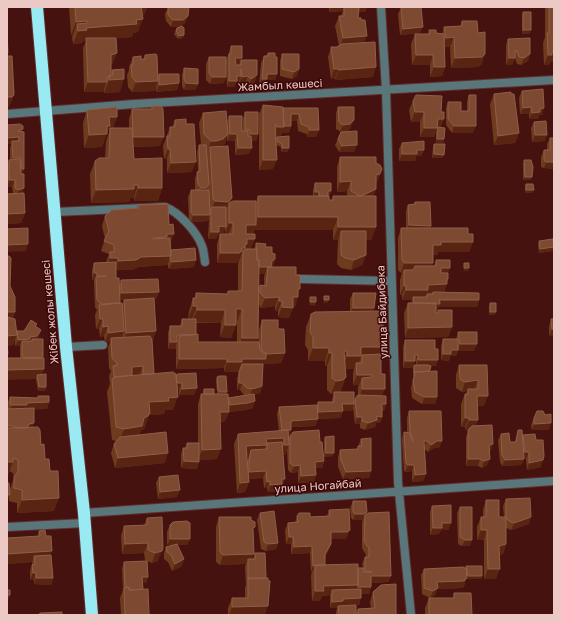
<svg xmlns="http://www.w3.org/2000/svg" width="561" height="622" font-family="'Golos Text',sans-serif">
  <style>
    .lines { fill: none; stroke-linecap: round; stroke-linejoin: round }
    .street-casing { stroke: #602f2d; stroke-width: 10 }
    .highway-casing { stroke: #602f2d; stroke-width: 14 }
    .street { stroke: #59777b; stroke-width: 8 }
    .highway { stroke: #9aeaf4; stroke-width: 12 }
    .wall { fill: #6f3b1f; fill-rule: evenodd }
    .shaded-wall { fill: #592412 }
    .building { fill: #7d4a31; stroke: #8e5e48 }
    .labels { text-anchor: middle; stroke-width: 3; stroke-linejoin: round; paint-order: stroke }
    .street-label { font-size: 11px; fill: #ecc9c5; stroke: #3a0707 }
  </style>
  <rect width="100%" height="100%" fill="#451210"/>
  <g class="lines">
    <g class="street-casing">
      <path id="street" d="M 381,7 L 386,90 L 398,482 L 411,615
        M 7,114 L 134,104 L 554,80
        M 55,212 L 165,207 C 179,212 197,232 202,246 C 204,251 204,257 205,262
        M 300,279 L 392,281
        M 66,347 L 103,345
        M 84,513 L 554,481
        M 7,527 L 85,523"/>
    </g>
    <g class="highway-casing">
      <path id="highway" d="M 37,7 L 66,347 L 84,513 L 92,615"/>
    </g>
    <use href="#street" class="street"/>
    <use href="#highway" class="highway"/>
  </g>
  <path class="wall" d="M 69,7 L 147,7 L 144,15 L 142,15 L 138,32 L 133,33 L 132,37 L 116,38 L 113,63 L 111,64 L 111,73 L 112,70 L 120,92 L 104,93 L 104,90 L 103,92 L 84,92 L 83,48 L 86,41 L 83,41 L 82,43 L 73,44 L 72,37 L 73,35 L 71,35 Z
    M 329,7 L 367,7 L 365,12 L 359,12 L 358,18 L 373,77 L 335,80 L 335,78 L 331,79 L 328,57 L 331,47 L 337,47 L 339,45 L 335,26 L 339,16 L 341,16 L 343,11 L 329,12 Z
    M 545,7 L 554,7 L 550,62 L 549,65 L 544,65 L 543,43 L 545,37 Z
    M 168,8 L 188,16 L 185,23 L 181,26 L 184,35 L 183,38 L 178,39 L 174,34 L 177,28 L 179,27 L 171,27 L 166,21 L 165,14 Z
    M 401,8 L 420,33 L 400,35 L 398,14 Z
    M 523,12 L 530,34 L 522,34 L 522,16 Z
    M 462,21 L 478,33 L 482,64 L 478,67 L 451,68 L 450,47 L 444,47 L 445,67 L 442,76 L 430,77 L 430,65 L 412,65 L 411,44 L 415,34 L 428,34 L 429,30 L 436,33 L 442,34 L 444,27 L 460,26 Z
    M 508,39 L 528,61 L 521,65 L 517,64 L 515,58 L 512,65 L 506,65 L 506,45 Z
    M 231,46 L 242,58 L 241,60 L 255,82 L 249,86 L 245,83 L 239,83 L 239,81 L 238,83 L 236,83 L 234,87 L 227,87 L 226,61 Z
    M 268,53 L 277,74 L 275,80 L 266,80 L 264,86 L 259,86 L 261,63 L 264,56 L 266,56 Z
    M 282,54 L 299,69 L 297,76 L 292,79 L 280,76 L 280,61 Z
    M 145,55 L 158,76 L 159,74 L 179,83 L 177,90 L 156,92 L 156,87 L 155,91 L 132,92 L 128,87 L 127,75 L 129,70 L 129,67 L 133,57 L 141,59 L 144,59 Z
    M 209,57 L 226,77 L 224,83 L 210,84 L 206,80 L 206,64 Z
    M 184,68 L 198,84 L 195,90 L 184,90 L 182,86 L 182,75 Z
    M 522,91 L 542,115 L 539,115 L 538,119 L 529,119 L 529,114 L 520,114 L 519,98 Z
    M 494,94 L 519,133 L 515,143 L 494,145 L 490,104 Z
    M 469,95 L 473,133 L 452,133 L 446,125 L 446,108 L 448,102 L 461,111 L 467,111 L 467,102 Z
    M 413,101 L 441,112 L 444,119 L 440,127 L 444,139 L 443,143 L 436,143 L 436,131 L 434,137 L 420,137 L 420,122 L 411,122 L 409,110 Z
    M 263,105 L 283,108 L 318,108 L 319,130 L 316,137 L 307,137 L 307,134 L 298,131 L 297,121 L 291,121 L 291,126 L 289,133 L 282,133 L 280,137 L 288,152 L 281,152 L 281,147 L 276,145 L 273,169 L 259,170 L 259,114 Z
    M 152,106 L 160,146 L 133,147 L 134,159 L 162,188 L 158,201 L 134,201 L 134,198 L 130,198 L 129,202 L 91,203 L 90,174 L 95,161 L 105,158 L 106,141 L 110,130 L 108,130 L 102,147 L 84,148 L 83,123 L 87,110 L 117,117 L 113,128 L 129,128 L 129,119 L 132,109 L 151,109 Z
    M 338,107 L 351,127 L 348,131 L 342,132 L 354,152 L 339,152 L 335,145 L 341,132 L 336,129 L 336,113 Z
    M 245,112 L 258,134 L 256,141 L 251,141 L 249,154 L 235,155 L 235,141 L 227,141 L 227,136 L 225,143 L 222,146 L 232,198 L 230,202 L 256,202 L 258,196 L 313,196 L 313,190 L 315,183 L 331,191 L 329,196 L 329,200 L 332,200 L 333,196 L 347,196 L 347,191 L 337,192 L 337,167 L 340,157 L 376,163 L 382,169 L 376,184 L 376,189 L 373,196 L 376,227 L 371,240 L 366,240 L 366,255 L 362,265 L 351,270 L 341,268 L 337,264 L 338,240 L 333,240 L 333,230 L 254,230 L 253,234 L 251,249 L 254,249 L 256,243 L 265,247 L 272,253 L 275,259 L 273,266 L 271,267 L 296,275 L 298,294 L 295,307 L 293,307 L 289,318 L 278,317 L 278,311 L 275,311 L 275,306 L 261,308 L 259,305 L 257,342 L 258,342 L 259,330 L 262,320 L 278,329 L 285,353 L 281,363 L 264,364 L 262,368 L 262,386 L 260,393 L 254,395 L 253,408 L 246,410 L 229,412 L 225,421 L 220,422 L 217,459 L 199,460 L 197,469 L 181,468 L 181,454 L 183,448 L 185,448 L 187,443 L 198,443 L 198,404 L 201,394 L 203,394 L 204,389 L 214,394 L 217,394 L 217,393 L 216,381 L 217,377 L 228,398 L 245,395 L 244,395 L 240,390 L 237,390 L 237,379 L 240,369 L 239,369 L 238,372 L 224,372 L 224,368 L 176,369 L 176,347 L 175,349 L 168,349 L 168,333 L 170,326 L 180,326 L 182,319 L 188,319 L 189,311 L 193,298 L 195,298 L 196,293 L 227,294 L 228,291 L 238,291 L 238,264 L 240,258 L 239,261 L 236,263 L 217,263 L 217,244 L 220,234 L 229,234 L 229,233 L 225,233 L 225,228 L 223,233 L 219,233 L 216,239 L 208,239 L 209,218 L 208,221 L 191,222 L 189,219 L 188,197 L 191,190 L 195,190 L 195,178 L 198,172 L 197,152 L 199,145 L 202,145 L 201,144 L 199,123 L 203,113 L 227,122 L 229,116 L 243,131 L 243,119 ZM 259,274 L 265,274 L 264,277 L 264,286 L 260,285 L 259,289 ZM 236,322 L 237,322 L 237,342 L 198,342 L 195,335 L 196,323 L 221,323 L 220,337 L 231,338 L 236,325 Z
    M 175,120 L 186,124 L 192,172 L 167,173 L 167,159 L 164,159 L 163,146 L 170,127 L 172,127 Z
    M 534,122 L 545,141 L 532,142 L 531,128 Z
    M 23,129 L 22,131 L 24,169 L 22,174 L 23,193 L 25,213 L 21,223 L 7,224 L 7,194 L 13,193 L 12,187 L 7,187 L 7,166 L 9,160 L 10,160 L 10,148 L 11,144 L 7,144 Z
    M 550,138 L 554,169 L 544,168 L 541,167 L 541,157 L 544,150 L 547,150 L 547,144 Z
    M 402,143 L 424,150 L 421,156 L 416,156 L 415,161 L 399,161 L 399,149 Z
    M 434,144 L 443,158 L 432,158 L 433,147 Z
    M 524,160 L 531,180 L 523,180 L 523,164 Z
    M 526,184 L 532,193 L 525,193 L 525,187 Z
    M 415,202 L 431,226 L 430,228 L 468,234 L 473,242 L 469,252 L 438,252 L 437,255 L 433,255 L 432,266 L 434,266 L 436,260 L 450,268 L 448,273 L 448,279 L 444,292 L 479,300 L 477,307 L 438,307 L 437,310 L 436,310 L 436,313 L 437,313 L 438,310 L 452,327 L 448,337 L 405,338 L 404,313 L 408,303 L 411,303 L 412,300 L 402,300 L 402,295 L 400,295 L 400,280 L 402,273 L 401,273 L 398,270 L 398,238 L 401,228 L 406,228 L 406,211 L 408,205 L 414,204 Z
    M 139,205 L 170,243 L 171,251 L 194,267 L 169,269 L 168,267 L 168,264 L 167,265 L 138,267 L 132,270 L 116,270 L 116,278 L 120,284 L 121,280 L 159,292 L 156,299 L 154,299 L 153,341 L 152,341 L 154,374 L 176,377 L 194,395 L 179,395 L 179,390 L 177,390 L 173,410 L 165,410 L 164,414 L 149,415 L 144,429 L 141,430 L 139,435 L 165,463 L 115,468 L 111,453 L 114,444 L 116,441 L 112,440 L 107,392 L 110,384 L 109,376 L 111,371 L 109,368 L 108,348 L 110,342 L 105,342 L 104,336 L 100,337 L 99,329 L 96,329 L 95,315 L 97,310 L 95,307 L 94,284 L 94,280 L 92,280 L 92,270 L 94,263 L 106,262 L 109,254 L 101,251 L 105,239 L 102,226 L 105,216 L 137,208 ZM 138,299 L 124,300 L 122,305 L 120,303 L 120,300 Z
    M 539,241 L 554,243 L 553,251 L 539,253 L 538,245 Z
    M 10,286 L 15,312 L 13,318 L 17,333 L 17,331 L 24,331 L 36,326 L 41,330 L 38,339 L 43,358 L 44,369 L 42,374 L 46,387 L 45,391 L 38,391 L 36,379 L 20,358 L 20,346 L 15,346 L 15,340 L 13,345 L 7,346 L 7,357 Z
    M 353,293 L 373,311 L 381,359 L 381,374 L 382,396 L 386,404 L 384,411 L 382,411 L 382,417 L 380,423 L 376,423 L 375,427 L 365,430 L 360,428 L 360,424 L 355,424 L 353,408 L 352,411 L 343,411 L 340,418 L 318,419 L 315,426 L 291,427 L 289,437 L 288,437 L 288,440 L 290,436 L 320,442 L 324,461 L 322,468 L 316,468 L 316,475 L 314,482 L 298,483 L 298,472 L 291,473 L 288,470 L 287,448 L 285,455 L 283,455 L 282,486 L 280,491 L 268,492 L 267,488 L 264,488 L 263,478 L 249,479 L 249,482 L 245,492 L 237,493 L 234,444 L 238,434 L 279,431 L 277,414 L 279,407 L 317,406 L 318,402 L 332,402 L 332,399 L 334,394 L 331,394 L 327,390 L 327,366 L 325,366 L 325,361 L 308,361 L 308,350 L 305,345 L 306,327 L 311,314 L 350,311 L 350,299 ZM 346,369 L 354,369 L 353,373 L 353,385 L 359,385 L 358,387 L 358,395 L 355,399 L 354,401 L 340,392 L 341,390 L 346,377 ZM 249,455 L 247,462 L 247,456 Z
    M 490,303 L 495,315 L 489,315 L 489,307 Z
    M 551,319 L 554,319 L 554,336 L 549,336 L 549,326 Z
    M 458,332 L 477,344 L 474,351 L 458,351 L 456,356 L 450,356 L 449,361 L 441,360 L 441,346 L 443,339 L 456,339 Z
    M 405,340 L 436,366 L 431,366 L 430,371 L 437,397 L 435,404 L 422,404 L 412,398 L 411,388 L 414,376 L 413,376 L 413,369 L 414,365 L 416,365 L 416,361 L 415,361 L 412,368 L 403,368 L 403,347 Z
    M 459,365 L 487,365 L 484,406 L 478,406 L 476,426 L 491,451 L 489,451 L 487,465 L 482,468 L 478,466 L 466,466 L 466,437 L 469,430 L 465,430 L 465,427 L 461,427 L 461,404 L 465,394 L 466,394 L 467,391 L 462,392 L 456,388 L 456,375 Z
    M 38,396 L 49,402 L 47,409 L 34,409 L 33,428 L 41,445 L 45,459 L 50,471 L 54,511 L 17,513 L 17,503 L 9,501 L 9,496 L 7,501 L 7,483 L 10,489 L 14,478 L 13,473 L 9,471 L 8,475 L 7,404 L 10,397 L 37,398 Z
    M 409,411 L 442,441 L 439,448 L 434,448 L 428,452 L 424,448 L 426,474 L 423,481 L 412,482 L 412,471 L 405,472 L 404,470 L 402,439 L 404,432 L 407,433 L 407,418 Z
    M 534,418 L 549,430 L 532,430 L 531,425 Z
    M 518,430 L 522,438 L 523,435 L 536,440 L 541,467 L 527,470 L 526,459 L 524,459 L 521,465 L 502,466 L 500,462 L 498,440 L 501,434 L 510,442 L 515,442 L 516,437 Z
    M 325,437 L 333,456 L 324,457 L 324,440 Z
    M 361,439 L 371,471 L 369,478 L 343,479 L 338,467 L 338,457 L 340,450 L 357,449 Z
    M 159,477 L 177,497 L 158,499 L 156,483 Z
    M 506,499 L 529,524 L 511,530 L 506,528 L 506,544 L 503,554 L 499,555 L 496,579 L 484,579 L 484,540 L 477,540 L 477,527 L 481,517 L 483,517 L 483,510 L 486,500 L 499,517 L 504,517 L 503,506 Z
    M 353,501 L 366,515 L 391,576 L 388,582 L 371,583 L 371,587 L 369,594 L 361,594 L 359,605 L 356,605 L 356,613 L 358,609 L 371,608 L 370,602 L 373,592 L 396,615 L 336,615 L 336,612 L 337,608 L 330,608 L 330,595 L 322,596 L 320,601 L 312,601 L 311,575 L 312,572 L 311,572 L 310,553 L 291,554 L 291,544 L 286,544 L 285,530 L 288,523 L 295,523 L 297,516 L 310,517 L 327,516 L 329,510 L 347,537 L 345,539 L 331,539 L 331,544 L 328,551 L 325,557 L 325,565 L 363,568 L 362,564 L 365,557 L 366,557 L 366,555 L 362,548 L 362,522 L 363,519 L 362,520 L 353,520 L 351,518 L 350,508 Z
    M 432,506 L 451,523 L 448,530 L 441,530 L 439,534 L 430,535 L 430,512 Z
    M 460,507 L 470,546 L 462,546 L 458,544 L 457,513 Z
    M 260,513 L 278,543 L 276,549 L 266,551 L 261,549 L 257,520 Z
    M 219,517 L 251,520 L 253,532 L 252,559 L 253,559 L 255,553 L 265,615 L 228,615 L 228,608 L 232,598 L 245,598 L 245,588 L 246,585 L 245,566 L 246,564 L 220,565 L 216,562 L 216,527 Z
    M 147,518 L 158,561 L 152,563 L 147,561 L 148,577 L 146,583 L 143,583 L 143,589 L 149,615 L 121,615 L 120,598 L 123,590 L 122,569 L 124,562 L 147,561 L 145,560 L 144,553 L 122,554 L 121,536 L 124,526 L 144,525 Z
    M 170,525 L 190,539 L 187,545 L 177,545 L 182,566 L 172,571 L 168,562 L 164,559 L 164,553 L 166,547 L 172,545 L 167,545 L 167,532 Z
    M 39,531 L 46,536 L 50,555 L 53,578 L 51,585 L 34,584 L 34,580 L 30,580 L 30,571 L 32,565 L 32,562 L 7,564 L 7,538 L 37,537 Z
    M 466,566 L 482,576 L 481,579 L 466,579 L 464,586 L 462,588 L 437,589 L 435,595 L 430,598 L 422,594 L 421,575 L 424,569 L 465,568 Z
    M 454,593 L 472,615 L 425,615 L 425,608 L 429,598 L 453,598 Z"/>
  <path class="shaded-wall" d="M 139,7 L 147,7 L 144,15 L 136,15 Z
    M 331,7 L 355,7 L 344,8 L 343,11 L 329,12 Z
    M 357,7 L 367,7 L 365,12 L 355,12 Z
    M 188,16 L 185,23 L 180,27 L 171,27 L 173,20 Z
    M 143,19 L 138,32 L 133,33 L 132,37 L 87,41 L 86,38 L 86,41 L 83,41 L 82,43 L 73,44 L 78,31 L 77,24 L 73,35 L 71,35 L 76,22 L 87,21 L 84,31 L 86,28 Z
    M 423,27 L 420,33 L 400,35 L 403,29 Z
    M 523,30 L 531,30 L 530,34 L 522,34 Z
    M 184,35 L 183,38 L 178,39 L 179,36 Z
    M 367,36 L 363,45 L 340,48 L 343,38 Z
    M 454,37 L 450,47 L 442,47 L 446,38 Z
    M 552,52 L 554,52 L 554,62 L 550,62 L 549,65 L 544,65 L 548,55 Z
    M 117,53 L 113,63 L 107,65 L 111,55 Z
    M 485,54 L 482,64 L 478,67 L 451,68 L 455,58 Z
    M 530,54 L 528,61 L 521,65 L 524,58 Z
    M 416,55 L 433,55 L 430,65 L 412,65 Z
    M 235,58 L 242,58 L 239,65 L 233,65 Z
    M 509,58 L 515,58 L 512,65 L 506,65 Z
    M 376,67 L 373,77 L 335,80 L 339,70 Z
    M 434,67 L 445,67 L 442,76 L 430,77 Z
    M 299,69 L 297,76 L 292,79 L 294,72 Z
    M 334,69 L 339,69 L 335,78 L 331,79 Z
    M 267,74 L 277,74 L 275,80 L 266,80 L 264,86 L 259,86 L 262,79 Z
    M 257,75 L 255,82 L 249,86 L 251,79 Z
    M 237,76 L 241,76 L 238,83 L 236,83 L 234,87 L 227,87 L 229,81 Z
    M 248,76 L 245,83 L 239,83 L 242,77 Z
    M 212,77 L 226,77 L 224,83 L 210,84 Z
    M 107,78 L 108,78 L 103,92 L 84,92 L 88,82 Z
    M 124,79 L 120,92 L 104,93 L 109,80 Z
    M 158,81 L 155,91 L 132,92 L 136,82 Z
    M 179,83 L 177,90 L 156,92 L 159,85 Z
    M 186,83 L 198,84 L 195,90 L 184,90 Z
    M 14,95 L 10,105 L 9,107 L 7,107 L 7,97 Z
    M 531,107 L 529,114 L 520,114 L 523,108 Z
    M 544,108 L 542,115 L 539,115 L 538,119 L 529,119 L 532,113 L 540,109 Z
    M 415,112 L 424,112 L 420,122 L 411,122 Z
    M 291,114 L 299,114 L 297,121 L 289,121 Z
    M 109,117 L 117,117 L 112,130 L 110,128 L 110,130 L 108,130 L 102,147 L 84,148 L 89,135 Z
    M 438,119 L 444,119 L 440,129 L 438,127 L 434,137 L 420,137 L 424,128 Z
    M 354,120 L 351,127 L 348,131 L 340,132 L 343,125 Z
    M 283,126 L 291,126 L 289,133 L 282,133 L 280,137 L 274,137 L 277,127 Z
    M 454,126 L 476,126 L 473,133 L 452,133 Z
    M 309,130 L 319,130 L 316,137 L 307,137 Z
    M 519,133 L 515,143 L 494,145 L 498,136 Z
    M 228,134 L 225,143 L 220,148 L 210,147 L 208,151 L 211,141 Z
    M 230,134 L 237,134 L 235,141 L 227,141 Z
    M 250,134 L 258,134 L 256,141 L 248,141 Z
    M 535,135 L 547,135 L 545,141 L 532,142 Z
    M 19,137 L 16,144 L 12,141 L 11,144 L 7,144 L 7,138 Z
    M 133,137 L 164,137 L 160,146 L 129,147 Z
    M 437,139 L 444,139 L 443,143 L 436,143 Z
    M 357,145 L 354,152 L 339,152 L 342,146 Z
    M 238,148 L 252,148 L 249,154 L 235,155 Z
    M 282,148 L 289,148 L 288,152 L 281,152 Z
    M 168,149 L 170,149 L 167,159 L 164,159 Z
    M 417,150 L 424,150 L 421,156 L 416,156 L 415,161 L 399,161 L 402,154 Z
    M 434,154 L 444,155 L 443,158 L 432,158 Z
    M 13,158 L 21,158 L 19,165 L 10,165 Z
    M 263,160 L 277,160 L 273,169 L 259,170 Z
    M 196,162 L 192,172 L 167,173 L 171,163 Z
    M 546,162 L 554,162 L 554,169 L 544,168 Z
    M 22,169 L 24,169 L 22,175 L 19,175 Z
    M 382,169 L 376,184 L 372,185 L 376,175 Z
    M 525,177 L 532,177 L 531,180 L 523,180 Z
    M 9,180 L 15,180 L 12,187 L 7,187 Z
    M 351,181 L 347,191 L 337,192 L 340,182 Z
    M 209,184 L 206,190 L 199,195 L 201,188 Z
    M 134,185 L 138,185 L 134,198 L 130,198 L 129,202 L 91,203 L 96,190 Z
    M 24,188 L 22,195 L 16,197 L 18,190 Z
    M 138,188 L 162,188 L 158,201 L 134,201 Z
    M 376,189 L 372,199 L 360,197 Z
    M 526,190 L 534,190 L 532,193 L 525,193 Z
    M 328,191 L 331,191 L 328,198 L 325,198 Z
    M 315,192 L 319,192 L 316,199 L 313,199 Z
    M 232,198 L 229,206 L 229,203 L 226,210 L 211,211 L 215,201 Z
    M 25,213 L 21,223 L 7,224 L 7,214 Z
    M 193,215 L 210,215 L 208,221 L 191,222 Z
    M 258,217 L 338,217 L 333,230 L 254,230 L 252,235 L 242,235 L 246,225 L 255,225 Z
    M 229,223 L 233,223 L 229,233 L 225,233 Z
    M 409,225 L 431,226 L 428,232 L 406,231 Z
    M 219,226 L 226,227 L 223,233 L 219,233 L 216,239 L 208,239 L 211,232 Z
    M 338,227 L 376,227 L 371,240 L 341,240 L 341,231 L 338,240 L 333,240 Z
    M 167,234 L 174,234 L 170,244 L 150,247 L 153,238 Z
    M 247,239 L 255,239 L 251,249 L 243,251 L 239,261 L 236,263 L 217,263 L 220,253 L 242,248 Z
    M 441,242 L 473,242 L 469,252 L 438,252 L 437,255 L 430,255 L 433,245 Z
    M 28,244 L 26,251 L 7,252 L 7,245 Z
    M 554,247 L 553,251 L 539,253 L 540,249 Z
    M 366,255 L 362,265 L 351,270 L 354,260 Z
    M 171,256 L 167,265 L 138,267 L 132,270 L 114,270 L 118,261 L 141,257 Z
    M 110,258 L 118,258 L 114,268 L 106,268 Z
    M 275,259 L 273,266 L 269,267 L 272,261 Z
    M 196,260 L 194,267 L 169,269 L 172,262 Z
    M 404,263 L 433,263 L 430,273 L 404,270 L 402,273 L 401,273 Z
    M 259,267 L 267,267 L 265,274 L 257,274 Z
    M 441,268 L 450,268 L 447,277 L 438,277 Z
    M 464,268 L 469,268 L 468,271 L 463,271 Z
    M 94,273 L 97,273 L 94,280 L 92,280 Z
    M 447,279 L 448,279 L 443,294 L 433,292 L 431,294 L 426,295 L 424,300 L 413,297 L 412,300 L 402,300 L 406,290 L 428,285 Z
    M 404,286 L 406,286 L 402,295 L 400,295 Z
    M 298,289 L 300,289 L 297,297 L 298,297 L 295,307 L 289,307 L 293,297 Z
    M 159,292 L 156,299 L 119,300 L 121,293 Z
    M 279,297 L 275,306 L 261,308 L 265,298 Z
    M 324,300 L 329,300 L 327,303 L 323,303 Z
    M 441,300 L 479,300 L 477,307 L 439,307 Z
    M 279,301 L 282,301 L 278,311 L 275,311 Z
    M 310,302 L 316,302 L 315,306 L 309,305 Z
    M 414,304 L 440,304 L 437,310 L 411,311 Z
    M 193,306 L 197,306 L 192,319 L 188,319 Z
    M 282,307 L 293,308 L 289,318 L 278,317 Z
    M 353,308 L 374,308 L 372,315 L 350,315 Z
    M 236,309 L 242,309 L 237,322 L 231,322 Z
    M 197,310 L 225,310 L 221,323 L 192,322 Z
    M 7,312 L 15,312 L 11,324 L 7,325 Z
    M 490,312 L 496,312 L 495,315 L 489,315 Z
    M 100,319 L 103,319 L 99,329 L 96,329 Z
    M 225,325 L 236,325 L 231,338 L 220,337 Z
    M 108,326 L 104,336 L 100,337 L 103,327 Z
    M 452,327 L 448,337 L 405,338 L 408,328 Z
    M 552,329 L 554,329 L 554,336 L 549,336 Z
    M 41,330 L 39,336 L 35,343 L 32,341 L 32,339 L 30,343 L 22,341 L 20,346 L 15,346 L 18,340 L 30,337 Z
    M 124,331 L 121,341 L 111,338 L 110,342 L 105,342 L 108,333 Z
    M 156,331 L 153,341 L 123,343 L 126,333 Z
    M 183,334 L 180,341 L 179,336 L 175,349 L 168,349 L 170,342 L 177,336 Z
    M 17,335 L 13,345 L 7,346 L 7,336 Z
    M 242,338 L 258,338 L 253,351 L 238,351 Z
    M 460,344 L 477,344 L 474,351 L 458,351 Z
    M 361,347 L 386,347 L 381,359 L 362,355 L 356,369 L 356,363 L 354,369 L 342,369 L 347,356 Z
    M 313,348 L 329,348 L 325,361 L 308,361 Z
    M 451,350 L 458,350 L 456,356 L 450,356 L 449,361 L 441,360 L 443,354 Z
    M 344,351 L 347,351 L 342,364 Z
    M 285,353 L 281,363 L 264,364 L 262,369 L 239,369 L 238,372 L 224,372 L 227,362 L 242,359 L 265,359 L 267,354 Z
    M 329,353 L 332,353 L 327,366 L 325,366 Z
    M 415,355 L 418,355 L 412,368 L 403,368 L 405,361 Z
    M 179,359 L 227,359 L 224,368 L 176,369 Z
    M 418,360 L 438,360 L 436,366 L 416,366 Z
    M 143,366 L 139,376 L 128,377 L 132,367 Z
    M 44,369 L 40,379 L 37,375 L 36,379 L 7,380 L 7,370 Z
    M 357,375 L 372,375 L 368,385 L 362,378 L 359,385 L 353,385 Z
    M 346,377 L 341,390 L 338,393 L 334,392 L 334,394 L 331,394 L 336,381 Z
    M 478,380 L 474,390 L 468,389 L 467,391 L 462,392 L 465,382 Z
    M 177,383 L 182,383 L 179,390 L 174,390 Z
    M 239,383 L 242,383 L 240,390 L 237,390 Z
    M 262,386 L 260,393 L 250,396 L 252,389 Z
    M 39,387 L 46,387 L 45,391 L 38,391 Z
    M 197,388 L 194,395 L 179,395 L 182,389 Z
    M 362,389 L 385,389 L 381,398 L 359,399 Z
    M 220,392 L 227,392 L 225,396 L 219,396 Z
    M 477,396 L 488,396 L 484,406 L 474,406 Z
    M 178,397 L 173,410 L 165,410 L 164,414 L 149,415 L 145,426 L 144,429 L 141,430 L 138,439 L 119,442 L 124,429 L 149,402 L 168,398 Z
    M 424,397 L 437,397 L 435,404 L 422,404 Z
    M 255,401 L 253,408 L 246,410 L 229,412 L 225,421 L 216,422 L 220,412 L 228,412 L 230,405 Z
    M 49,402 L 47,409 L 25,410 L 10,412 L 12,405 L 27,403 Z
    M 342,404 L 354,404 L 352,411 L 340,411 Z
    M 382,404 L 386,404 L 384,411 L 380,411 Z
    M 343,411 L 340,418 L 316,419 L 318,412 Z
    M 377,416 L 382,417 L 380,423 L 376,423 L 375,427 L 365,430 L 368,423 Z
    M 357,417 L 362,417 L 360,424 L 355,424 Z
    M 465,418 L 469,418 L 465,427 L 461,427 Z
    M 318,419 L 315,426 L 288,427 L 291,421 Z
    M 469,420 L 478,420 L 474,430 L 465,430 Z
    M 34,423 L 32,430 L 24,436 L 29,424 Z
    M 551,423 L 549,430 L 532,430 L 534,424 Z
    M 7,426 L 13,426 L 11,433 L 7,433 Z
    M 291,430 L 289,437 L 280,438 L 282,431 Z
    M 284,438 L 280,448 L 266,445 L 263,454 L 251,450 L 249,455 L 243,456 L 246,446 L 266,439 Z
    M 424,441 L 427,441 L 424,448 Z
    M 437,441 L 442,441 L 439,448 L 434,448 L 428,452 L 431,445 Z
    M 493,444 L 491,451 L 487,451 L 489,445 Z
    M 284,445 L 289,445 L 285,455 L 281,455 Z
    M 221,449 L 217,459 L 198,460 L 202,450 Z
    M 525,452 L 529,452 L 526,459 L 524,459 L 521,465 L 502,466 L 505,460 L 522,459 Z
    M 168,453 L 165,463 L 115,468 L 118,458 Z
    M 326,453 L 334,453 L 333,456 L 324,457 Z
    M 468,459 L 480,459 L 478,466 L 466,466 Z
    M 490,459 L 487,465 L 482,468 L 484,461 Z
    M 543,460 L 541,467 L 527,470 L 529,463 Z
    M 184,461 L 199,462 L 197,469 L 181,468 Z
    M 324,461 L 322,468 L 313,468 L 315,462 Z
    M 7,462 L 13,462 L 8,475 L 7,475 Z
    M 300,465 L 298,472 L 291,473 L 294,466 Z
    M 408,465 L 414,465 L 412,471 L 405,472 Z
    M 266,471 L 263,478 L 247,479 L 249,472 Z
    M 371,471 L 369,478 L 343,479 L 346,472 Z
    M 426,474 L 423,481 L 412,482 L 415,475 Z
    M 316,475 L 314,482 L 298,483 L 301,476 Z
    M 282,479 L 285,479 L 280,491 L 268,492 L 270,485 Z
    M 270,481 L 267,488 L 264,488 L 267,482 Z
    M 249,482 L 245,492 L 237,493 L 240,483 Z
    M 180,490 L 177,497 L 158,499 L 160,492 Z
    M 7,495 L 10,495 L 7,501 Z
    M 59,498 L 54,511 L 17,513 L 22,500 Z
    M 367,512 L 365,517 L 365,515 L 363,519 L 362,520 L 353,520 L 355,514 Z
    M 531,517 L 529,524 L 511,530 L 514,523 Z
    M 442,523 L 451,523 L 448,530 L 441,530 L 439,534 L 430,535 L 433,528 Z
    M 350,530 L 347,537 L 345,539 L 328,539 L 331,532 Z
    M 481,530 L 487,530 L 484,540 L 477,540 Z
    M 289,537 L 293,537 L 291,544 L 286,544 Z
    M 170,539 L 190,539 L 187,545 L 167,545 Z
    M 465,540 L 472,540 L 470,546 L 462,546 Z
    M 148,543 L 144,553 L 122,554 L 125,544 Z
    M 278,543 L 276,549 L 266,551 L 268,544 Z
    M 331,544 L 328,551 L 322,561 L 325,554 Z
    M 506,544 L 503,554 L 495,556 L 499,546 Z
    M 312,546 L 310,553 L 291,554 L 294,547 Z
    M 163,548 L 158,561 L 152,563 L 155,553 Z
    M 52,551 L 48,561 L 34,556 L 32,562 L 7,564 L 7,554 Z
    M 254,554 L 250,564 L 248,559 L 246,564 L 220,565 L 223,555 Z
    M 184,559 L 182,566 L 172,571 L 175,564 Z
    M 313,566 L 315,566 L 312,572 L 311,572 Z
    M 488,569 L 500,569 L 496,579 L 484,579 Z
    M 33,573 L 36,573 L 34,580 L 30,580 Z
    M 371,576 L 391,576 L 388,582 L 369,583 Z
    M 468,576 L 482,576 L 481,579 L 467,579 Z
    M 142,577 L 148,577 L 146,583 L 140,583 Z
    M 36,578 L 53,578 L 51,585 L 34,584 Z
    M 466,579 L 464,586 L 462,588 L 437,589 L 435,595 L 430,598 L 433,591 L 437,582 Z
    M 358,585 L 355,595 L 332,590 L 330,595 L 322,596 L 320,601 L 312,601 L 315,591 L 323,586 Z
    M 358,587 L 371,587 L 369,594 L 355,594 Z
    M 7,595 L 10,595 L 9,599 L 7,599 Z
    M 361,598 L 359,605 L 338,606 L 337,608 L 330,608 L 332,602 L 343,599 Z
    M 268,606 L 265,615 L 229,615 L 232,607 Z"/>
  <path class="building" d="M 75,7 L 141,7 L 143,19 L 136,20 L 137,24 L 86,28 L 87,30 L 78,31 L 77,24 L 87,23 L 87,21 L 76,22 Z
    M 168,7 L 189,7 L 188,16 L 183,20 L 173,20 L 168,15 Z
    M 345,7 L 357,7 L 357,8 L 359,8 L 358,18 L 361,18 L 361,20 L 365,20 L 367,36 L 343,38 L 339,16 L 344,16 L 344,8 Z
    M 408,7 L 421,7 L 423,27 L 403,29 L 401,8 Z
    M 549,7 L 554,7 L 554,52 L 552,52 L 552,55 L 548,55 L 547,33 L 549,33 Z
    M 523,12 L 531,12 L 531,30 L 523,30 Z
    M 462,21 L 477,21 L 478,33 L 485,32 L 485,54 L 482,57 L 455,58 L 454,37 L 446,38 L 444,27 L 462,26 Z
    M 182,26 L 184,28 L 184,35 L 179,36 L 176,31 L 177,28 Z
    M 429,30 L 436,30 L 436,33 L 444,34 L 445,67 L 434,67 L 433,55 L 416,55 L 415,34 L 430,34 Z
    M 7,31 L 8,53 L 7,53 Z
    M 86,38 L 116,38 L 117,53 L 111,55 L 111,75 L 109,76 L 108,78 L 107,78 L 107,82 L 88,82 Z
    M 530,38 L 530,54 L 524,58 L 519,57 L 517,51 L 515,51 L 515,58 L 509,58 L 508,39 Z
    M 375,42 L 376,67 L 339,70 L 339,69 L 334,69 L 331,47 L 337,47 L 342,44 Z
    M 231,46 L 242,46 L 242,58 L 235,58 L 236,65 L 241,65 L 241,60 L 257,60 L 257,75 L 251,79 L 248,76 L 242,77 L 241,69 L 241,76 L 237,76 L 237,81 L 229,81 L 229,54 L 231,54 Z
    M 268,53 L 275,53 L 275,57 L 277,57 L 277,74 L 267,74 L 267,79 L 262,79 L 264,56 L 268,56 Z
    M 156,54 L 157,56 L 158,81 L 136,82 L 132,77 L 131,65 L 133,65 L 133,57 L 141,56 L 141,59 L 145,59 L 145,55 Z
    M 282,54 L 299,54 L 299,69 L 294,72 L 282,69 Z
    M 7,56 L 12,56 L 14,95 L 12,97 L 7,97 Z
    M 209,57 L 226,57 L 226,77 L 212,77 L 209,73 Z
    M 184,68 L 198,69 L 198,84 L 186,83 L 184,79 Z
    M 124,69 L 124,79 L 109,80 L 109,76 L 113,75 L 112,70 Z
    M 159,74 L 179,74 L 179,83 L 159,85 Z
    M 543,89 L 544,108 L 540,109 L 540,112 L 532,113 L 531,107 L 523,108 L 522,91 Z
    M 511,92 L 511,94 L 514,94 L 519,133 L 498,136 L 494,94 Z
    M 416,95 L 442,96 L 441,112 L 444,112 L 444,119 L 438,119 L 437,128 L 424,128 L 424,112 L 415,112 L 413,101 Z
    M 469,95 L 476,95 L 476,126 L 454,126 L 448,119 L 448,102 L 461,102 L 461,111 L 469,111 Z
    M 263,105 L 283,107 L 284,127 L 277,127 L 277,125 L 275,125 L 277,160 L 263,160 Z
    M 152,106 L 161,106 L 163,109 L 164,137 L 133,137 L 132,109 L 152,109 Z
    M 117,107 L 117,117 L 109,117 L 110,126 L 107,126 L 107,134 L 89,135 L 87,110 Z
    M 338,107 L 354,107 L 354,120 L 350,124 L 343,125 L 339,122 Z
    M 283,108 L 318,108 L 319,130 L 309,130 L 309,127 L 301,124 L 299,114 L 291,114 L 291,126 L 284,126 Z
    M 226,111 L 228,134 L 223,139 L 216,141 L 211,141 L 204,134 L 203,113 Z
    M 245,112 L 258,112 L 258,134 L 250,134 L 250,130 L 245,130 Z
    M 229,116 L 242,116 L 242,131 L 248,131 L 248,136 L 251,136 L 252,148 L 238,148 L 237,134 L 230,134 Z
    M 186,119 L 186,124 L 194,124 L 196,162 L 171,163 L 170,149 L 168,149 L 167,136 L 170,136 L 170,127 L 175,127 L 175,120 Z
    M 546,121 L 547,135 L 535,135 L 534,122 Z
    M 20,124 L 23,126 L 23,129 L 18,131 L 24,132 L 24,169 L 22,169 L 21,158 L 13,158 L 12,141 L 19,141 L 19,137 L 7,138 L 7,125 Z
    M 438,127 L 445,128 L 444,139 L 437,139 Z
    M 110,128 L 132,128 L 134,159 L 162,158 L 162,188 L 138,188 L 138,185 L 134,185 L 134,189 L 96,190 L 95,161 L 99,158 L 109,158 Z
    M 357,131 L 357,145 L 342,146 L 338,139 L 341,132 Z
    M 289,136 L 289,148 L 282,148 L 282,144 L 277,141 L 277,137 Z
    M 550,138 L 554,138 L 554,162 L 546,162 L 544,160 L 544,150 L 550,150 Z
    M 424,141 L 424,150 L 417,150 L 417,154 L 402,154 L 402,143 Z
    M 434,144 L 445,144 L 444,155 L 434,154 Z
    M 199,145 L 206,145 L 209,184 L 206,188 L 201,188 L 198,184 L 197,172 L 200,171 Z
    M 228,146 L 232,198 L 228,202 L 215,201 L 213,199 L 210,147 Z
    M 340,157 L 376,157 L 376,163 L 380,165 L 382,169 L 380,174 L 376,175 L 376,189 L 361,196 L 360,196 L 351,191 L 351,181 L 340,182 Z
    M 20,159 L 21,174 L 24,174 L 24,188 L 18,190 L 15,188 L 15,180 L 9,180 L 9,160 Z
    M 524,160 L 531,160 L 533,167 L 532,177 L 525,177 Z
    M 315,183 L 331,183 L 331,191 L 328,191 L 328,196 L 319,196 L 319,192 L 315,192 Z
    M 526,184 L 533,184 L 534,190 L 526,190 Z
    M 191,190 L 209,190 L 210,215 L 193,215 L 191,212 Z
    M 24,193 L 25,213 L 7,214 L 7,194 Z
    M 258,196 L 329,196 L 329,200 L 333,200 L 333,196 L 376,196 L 376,227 L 338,227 L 338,217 L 258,217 Z
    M 233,201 L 256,201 L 256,225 L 246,225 L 246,234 L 255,234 L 255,239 L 247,239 L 247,244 L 245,244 L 245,248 L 242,248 L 242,251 L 239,253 L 220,253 L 220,234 L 233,234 L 233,223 L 229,223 L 229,203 Z
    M 415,202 L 430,202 L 431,226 L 409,225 L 408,205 L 415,204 Z
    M 168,204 L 169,225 L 173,224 L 174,234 L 167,234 L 167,237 L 153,238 L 153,239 L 170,238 L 171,256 L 141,257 L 136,260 L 118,261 L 118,258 L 110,258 L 110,252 L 114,252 L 114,245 L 104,241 L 109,231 L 105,216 L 112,210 L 139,208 L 139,205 Z
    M 213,207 L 226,207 L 226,227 L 219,226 L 219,232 L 211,232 L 211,208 Z
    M 28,228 L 28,244 L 7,245 L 7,229 Z
    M 401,228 L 468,228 L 468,234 L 473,234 L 473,242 L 441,242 L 441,245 L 433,245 L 433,263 L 404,263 L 402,260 Z
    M 341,231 L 366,231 L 366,255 L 354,260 L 345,258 L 341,255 Z
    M 553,239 L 554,247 L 540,249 L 539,241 Z
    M 256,243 L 266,244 L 265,247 L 272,247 L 272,253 L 275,254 L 275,259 L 272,261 L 271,267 L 259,267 L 259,260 L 257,260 Z
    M 195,248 L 196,260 L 172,262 L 170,260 L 171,250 Z
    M 245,249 L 257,249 L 257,260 L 259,260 L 258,338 L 242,338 L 242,309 L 236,309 L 236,325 L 225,325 L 225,310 L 197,310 L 197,306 L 193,306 L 193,298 L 196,298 L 196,293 L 228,294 L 228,291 L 242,291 L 243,251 Z
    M 7,256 L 9,256 L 11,258 L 10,286 L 15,297 L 15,312 L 7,312 Z
    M 436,260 L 450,260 L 450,268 L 441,268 L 441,273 L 448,273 L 448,279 L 447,279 L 447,284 L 428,285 L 428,290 L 406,290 L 406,286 L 404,286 L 404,270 L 413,270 L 415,266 L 436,266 Z
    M 116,262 L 116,278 L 119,278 L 120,303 L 101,304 L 97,300 L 96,277 L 106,276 L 97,276 L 97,273 L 94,273 L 94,263 Z
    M 464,263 L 469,263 L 469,268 L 464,268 Z
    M 268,267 L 296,267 L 296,275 L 300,275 L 300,289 L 298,289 L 298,297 L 293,297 L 293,308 L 282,307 L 282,301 L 279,301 L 279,297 L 265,298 L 260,293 L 260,285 L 266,286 Z
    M 158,279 L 159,292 L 121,293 L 121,280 Z
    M 433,292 L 479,293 L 479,300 L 441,300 L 439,299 L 440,304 L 414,303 L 413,297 L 427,297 L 427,294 L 433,294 Z
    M 353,293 L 376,293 L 374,308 L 353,308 Z
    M 324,296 L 329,296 L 329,300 L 324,300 Z
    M 310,297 L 316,297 L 316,302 L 310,302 Z
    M 154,298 L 156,331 L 126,333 L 124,300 Z
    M 122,303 L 124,331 L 108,333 L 108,326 L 103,327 L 103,319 L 100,319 L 99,305 Z
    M 408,303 L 436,303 L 436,313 L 438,313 L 438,310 L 452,310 L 452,327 L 408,328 Z
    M 490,303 L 496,303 L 496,312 L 490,312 Z
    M 380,311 L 382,312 L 383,327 L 386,327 L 386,347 L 361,347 L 361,356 L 347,356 L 347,351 L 344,351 L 346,377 L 343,380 L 336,381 L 332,378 L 332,353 L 329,353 L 329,348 L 313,348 L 313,337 L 310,332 L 311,314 L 315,312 Z
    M 7,317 L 15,319 L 17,335 L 7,336 Z
    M 182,319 L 196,319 L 196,334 L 194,335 L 189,335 L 183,334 L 177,336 L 177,342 L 170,342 L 170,326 L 182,326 Z
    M 551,319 L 554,319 L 554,329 L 552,329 Z
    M 31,320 L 37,324 L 35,326 L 41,330 L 37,336 L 30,337 L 30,339 L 18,340 L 17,331 L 24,331 Z
    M 262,320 L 278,320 L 278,329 L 284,329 L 285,353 L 267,354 L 261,349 Z
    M 458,332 L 477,332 L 477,344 L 460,344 Z
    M 198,334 L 198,342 L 259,342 L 260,350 L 266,354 L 266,359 L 242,359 L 242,362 L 227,362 L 227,359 L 179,359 L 179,336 Z
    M 150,336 L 152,340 L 154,374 L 143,374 L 143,366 L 132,367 L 132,375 L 115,377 L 114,378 L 113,366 L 118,365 L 112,358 L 111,338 Z
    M 32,339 L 43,339 L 43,357 L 40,358 L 24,358 L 22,356 L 22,341 L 32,341 Z
    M 443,339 L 458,339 L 458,350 L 451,350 L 451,354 L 443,354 Z
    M 405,340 L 435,340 L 435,349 L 438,349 L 438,360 L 418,360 L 418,355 L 415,355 L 415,361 L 405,361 Z
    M 7,341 L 8,354 L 7,354 Z
    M 381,354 L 381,374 L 385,374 L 385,389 L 362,389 L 362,378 L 372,377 L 372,375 L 357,375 L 356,363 L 362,363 L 362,355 Z
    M 7,358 L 44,358 L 44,369 L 7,370 Z
    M 242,364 L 263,364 L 262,386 L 252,389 L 247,388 L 242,383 L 239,383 L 239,372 Z
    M 414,365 L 428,365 L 431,366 L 430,370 L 429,371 L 415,372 L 415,373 L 414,373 Z
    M 459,365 L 487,365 L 488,396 L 477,396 L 478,420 L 469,420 L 469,418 L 465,418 L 465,394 L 468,394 L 468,389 L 478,389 L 478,380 L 465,382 L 461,380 L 460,378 Z
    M 437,371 L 437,397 L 424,397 L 415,392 L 413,381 L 415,372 Z
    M 173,372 L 176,374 L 178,397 L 168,398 L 169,401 L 149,402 L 150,413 L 148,416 L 144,418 L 142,426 L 124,429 L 116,427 L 112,379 L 115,377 Z
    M 196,373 L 197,388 L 182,389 L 182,383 L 177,383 L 176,378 L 177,374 Z
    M 46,374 L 46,387 L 39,387 L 37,375 Z
    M 219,376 L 226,376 L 227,392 L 220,392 L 218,390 L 217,377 Z
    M 204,389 L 214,389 L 214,394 L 204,394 Z
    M 334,392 L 354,392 L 354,404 L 342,404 L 343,411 L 318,412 L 318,402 L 334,402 Z
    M 201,394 L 228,394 L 229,412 L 220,412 L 221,449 L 202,450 Z
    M 254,394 L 255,401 L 248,403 L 230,405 L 228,398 Z
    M 358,395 L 386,396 L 386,404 L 382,404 L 382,417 L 377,416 L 377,420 L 368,423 L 362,421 L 362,417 L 357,417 L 355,399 Z
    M 38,396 L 49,396 L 49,402 L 27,403 L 27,405 L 12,405 L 10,404 L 10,397 L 38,398 Z
    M 317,405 L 318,419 L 291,421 L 291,430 L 282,430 L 279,407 Z
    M 34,408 L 34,423 L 29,424 L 27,428 L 16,428 L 13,426 L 7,426 L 7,412 L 8,409 Z
    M 409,411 L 441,411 L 442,441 L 437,441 L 431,445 L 427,441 L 424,441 L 426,474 L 415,475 L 414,465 L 408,465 L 406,463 L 404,432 L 410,433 L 413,442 L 410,432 Z
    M 537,411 L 543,411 L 545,415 L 551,414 L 551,423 L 534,424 L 534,418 Z
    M 492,425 L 493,444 L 489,445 L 490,459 L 484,461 L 480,459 L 468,459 L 468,430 L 472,426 Z
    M 38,427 L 40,430 L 41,445 L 44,444 L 45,459 L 49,459 L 50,471 L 58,471 L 59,498 L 22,500 L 22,490 L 14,488 L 14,477 L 18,472 L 18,460 L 13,458 L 13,462 L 7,462 L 7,428 Z
    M 288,430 L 289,445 L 284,445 L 284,438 L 266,439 L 267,445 L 246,446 L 249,482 L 240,483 L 238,434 Z
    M 319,430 L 320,442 L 322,442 L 324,461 L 315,462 L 316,475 L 301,476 L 300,465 L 294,466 L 290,463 L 290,436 L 293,432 Z
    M 518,430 L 522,430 L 524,459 L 505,460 L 502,455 L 501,434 L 509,433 L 510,442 L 516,442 Z
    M 166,432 L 168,453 L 118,458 L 114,444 L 120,437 Z
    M 535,434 L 536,440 L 543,440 L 544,456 L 543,460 L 529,463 L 529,452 L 525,452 L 523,435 Z
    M 334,436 L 334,453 L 326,453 L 325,437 Z
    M 371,438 L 371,471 L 346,472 L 341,460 L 340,450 L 358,449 L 358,446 L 362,446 L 361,439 Z
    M 282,442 L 285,479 L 282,479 L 282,484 L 270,485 L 270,481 L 267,482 L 266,471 L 249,472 L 249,460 L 251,450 L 267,449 L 267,443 Z
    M 187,443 L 199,443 L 199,462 L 184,461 L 183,448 L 187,448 Z
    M 178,475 L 180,490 L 160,492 L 159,477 Z
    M 7,483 L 9,483 L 10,495 L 7,495 Z
    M 530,498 L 531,517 L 514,523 L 509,521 L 506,517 L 506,499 Z
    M 486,500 L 499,500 L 499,517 L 506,517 L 506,544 L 499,546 L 500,569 L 488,569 L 487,530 L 481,530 L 481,517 L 486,517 Z
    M 353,501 L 366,501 L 367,512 L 364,514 L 355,514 L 353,512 Z
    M 451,505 L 451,523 L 442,523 L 442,528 L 433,528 L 432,506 Z
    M 460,507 L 472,507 L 472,540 L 465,540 L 460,537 Z
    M 349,509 L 350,530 L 347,532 L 331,532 L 331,544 L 325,554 L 325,565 L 313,566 L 312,546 L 294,547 L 293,537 L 289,537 L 288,523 L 298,522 L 297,516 L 299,513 L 310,513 L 310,517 L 330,516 L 329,510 Z
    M 274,511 L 278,543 L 268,544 L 264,542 L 260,513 Z
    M 389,512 L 391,576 L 371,576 L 371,587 L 358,587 L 358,568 L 364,568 L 363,572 L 372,572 L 365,571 L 365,557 L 369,557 L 369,548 L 364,542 L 365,515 L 368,513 Z
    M 162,517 L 163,548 L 162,551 L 155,553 L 148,550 L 148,543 L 125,544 L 124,526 L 147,525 L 147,518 Z
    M 219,517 L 251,517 L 251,520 L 255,522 L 255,527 L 253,528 L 254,554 L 223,555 L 220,552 Z
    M 187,521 L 190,523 L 190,539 L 170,539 L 170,525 L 173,522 Z
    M 45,530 L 46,536 L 51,536 L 52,551 L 7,554 L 7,538 L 40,536 L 39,531 Z
    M 177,544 L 184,559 L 175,564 L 171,555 L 167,552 L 166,547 Z
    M 255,553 L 265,553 L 266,578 L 248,579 L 248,559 L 255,559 Z
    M 51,555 L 53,578 L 36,578 L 36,573 L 33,573 L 32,565 L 35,564 L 34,556 Z
    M 147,561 L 148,577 L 142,577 L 143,589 L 130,590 L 128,587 L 125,587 L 124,562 Z
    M 358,564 L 358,585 L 323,586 L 324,591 L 315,591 L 315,565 Z
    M 466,566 L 482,566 L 482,576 L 468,576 Z
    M 463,567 L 467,569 L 466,579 L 464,581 L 437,582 L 438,588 L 433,591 L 424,588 L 424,569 Z
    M 248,578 L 268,578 L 268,581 L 270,581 L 268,606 L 232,607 L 232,598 L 248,598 Z
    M 396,584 L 396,615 L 358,615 L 358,609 L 375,608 L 373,592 L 381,585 Z
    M 129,587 L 129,590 L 148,589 L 149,615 L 125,615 L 124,588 Z
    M 361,589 L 361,598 L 343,599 L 343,601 L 332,602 L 332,590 Z
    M 7,590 L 10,590 L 10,595 L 7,595 Z
    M 454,593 L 471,593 L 472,615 L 429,615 L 429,598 L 454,598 Z
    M 356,605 L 356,615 L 339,615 L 338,606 Z
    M 62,612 L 62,615 L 39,615 L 40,613 Z"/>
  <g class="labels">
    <g class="street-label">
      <text transform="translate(280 85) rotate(-3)" y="4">Жамбыл көшесі</text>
      <text transform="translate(50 312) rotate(-95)" y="4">Жібек жолы көшесі</text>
      <text transform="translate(382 312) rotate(-92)" y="4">улица Байдибека</text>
      <text transform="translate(318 486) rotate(-4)" y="4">улица Ногайбай</text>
    </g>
  </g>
  <rect width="561" height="622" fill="none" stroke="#ecc9c5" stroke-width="16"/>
</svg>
